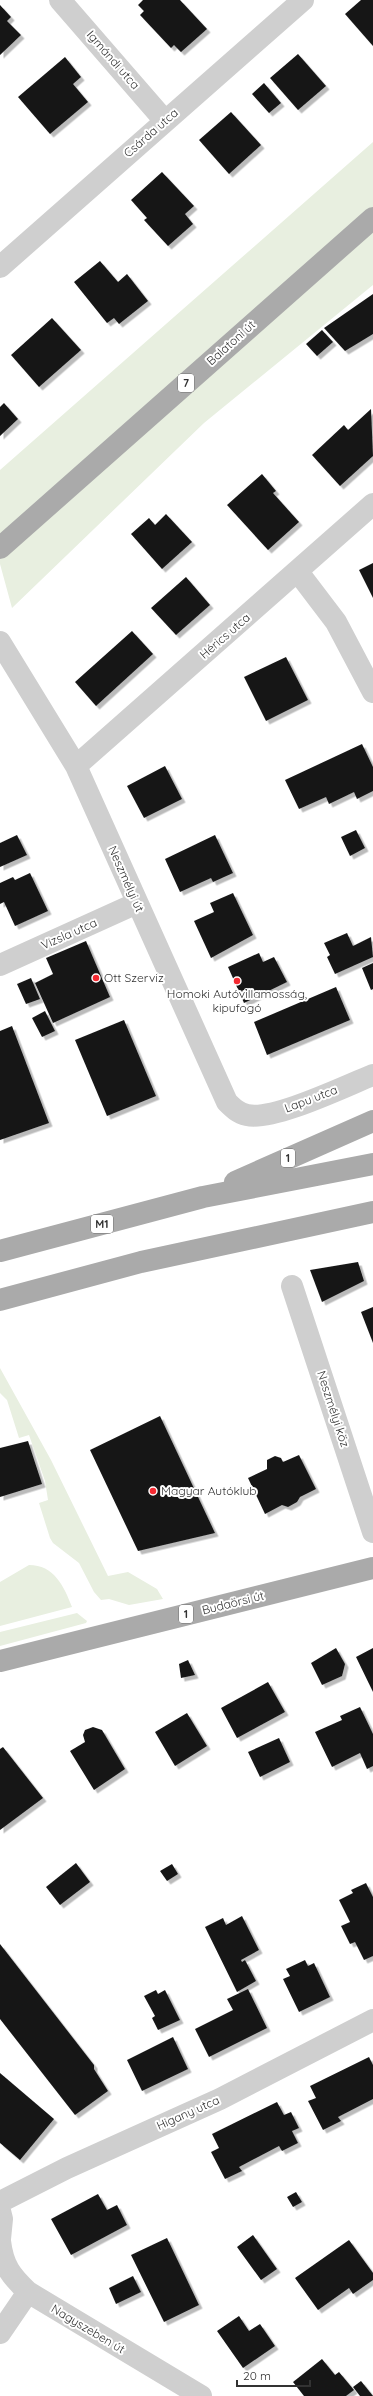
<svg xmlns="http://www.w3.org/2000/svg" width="373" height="2396" font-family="Quicksand,sans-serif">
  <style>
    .green { fill: #e8efe0 }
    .building { fill: #191919; filter: url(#shadow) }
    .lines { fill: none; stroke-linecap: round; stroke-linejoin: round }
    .minor { stroke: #cfcfcf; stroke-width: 22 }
    .primary { stroke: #aaa; stroke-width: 22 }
    .poi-dot { fill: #f42931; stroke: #fff; stroke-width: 1.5 }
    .labels { text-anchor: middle; stroke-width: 4; stroke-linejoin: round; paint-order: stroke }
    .shield { fill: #fff; stroke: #707070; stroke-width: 1 }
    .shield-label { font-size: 11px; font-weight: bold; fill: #323232 }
    .street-label { font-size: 12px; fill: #323232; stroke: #fff }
    .poi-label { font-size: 12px; fill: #323232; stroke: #fff; text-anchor: start }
  </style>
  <defs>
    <filter id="shadow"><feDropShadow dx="3.5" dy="3.5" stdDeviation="0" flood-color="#0004"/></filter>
  </defs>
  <rect width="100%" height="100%" fill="#fff"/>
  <path class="green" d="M 373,142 L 373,285 L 204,423 L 12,608 L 0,564 L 0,470 Z
    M 0,1368 L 51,1460 L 108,1576 L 128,1572 L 157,1589 L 163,1599 L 129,1605 L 109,1599 L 101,1600 L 94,1592 L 79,1563 L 53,1543 L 50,1538 L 39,1503 L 48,1500 L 45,1481 L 29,1435 L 19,1438 L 7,1400 L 0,1393 Z
    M 29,1565 C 54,1565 64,1586 72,1607 L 0,1626 L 0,1582 Z
    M 77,1613 L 87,1621 L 86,1623 L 0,1646 L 0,1632 Z"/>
  <path class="building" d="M 143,0 L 180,0 L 207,29 L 181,52 L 174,45 L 171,48 L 140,15 L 144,11 L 138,5 Z
    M 361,0 L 373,0 L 373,46 L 345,14 Z
    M 0,5 L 11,17 L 7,21 L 21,35 L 0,55 Z
    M 298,54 L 326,86 L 298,110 L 270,78 Z
    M 65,57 L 81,77 L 73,84 L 88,102 L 50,134 L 18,97 Z
    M 264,83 L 281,103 L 269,113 L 252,94 Z
    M 231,112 L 261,145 L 229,174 L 199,140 Z
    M 162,172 L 194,206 L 185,214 L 193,224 L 168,246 L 144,220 L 147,218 L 131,200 Z
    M 100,261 L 118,282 L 127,274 L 148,301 L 119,324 L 114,318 L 107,323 L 74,282 Z
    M 373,294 L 373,334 L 345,351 L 324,328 Z
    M 52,318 L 81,350 L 39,387 L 11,355 Z
    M 322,330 L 333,342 L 317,356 L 306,344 Z
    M 4,403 L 18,419 L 0,436 L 0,407 Z
    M 371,409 L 373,456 L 340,486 L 312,455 L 344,425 L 348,430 Z
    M 262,474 L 276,491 L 273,493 L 299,522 L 268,550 L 227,505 Z
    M 166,514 L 192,542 L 162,569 L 131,534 L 149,518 L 155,525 Z
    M 373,563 L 373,598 L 359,570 Z
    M 186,577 L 210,605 L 176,635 L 151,608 Z
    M 132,631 L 153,654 L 96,706 L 75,682 Z
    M 286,657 L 308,700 L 266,721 L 244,677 Z
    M 362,744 L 373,767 L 373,791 L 357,799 L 354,792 L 329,804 L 326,797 L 299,809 L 285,780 Z
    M 165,766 L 182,799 L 144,818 L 127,786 Z
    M 356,830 L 365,848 L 350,856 L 341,837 Z
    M 17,835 L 27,855 L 0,867 L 0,843 Z
    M 215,835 L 233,873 L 213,882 L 211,878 L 180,892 L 165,859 Z
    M 30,873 L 48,911 L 15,926 L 4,902 L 0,904 L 0,883 L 13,877 L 15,880 Z
    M 233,893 L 253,935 L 211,958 L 194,921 L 214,912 L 210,903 Z
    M 347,933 L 353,946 L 371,937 L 373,957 L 335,974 L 327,957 L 330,955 L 324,943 Z
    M 86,941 L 110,997 L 53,1023 L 35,983 L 53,974 L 46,958 Z
    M 259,953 L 263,962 L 274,957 L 287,982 L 244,1003 L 228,967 Z
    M 373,963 L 373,989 L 371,990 L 362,968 Z
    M 31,978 L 40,999 L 26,1004 L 17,984 Z
    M 336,987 L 350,1020 L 267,1055 L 254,1022 Z
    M 45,1011 L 55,1031 L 42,1037 L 32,1018 Z
    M 124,1020 L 156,1096 L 107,1116 L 75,1040 Z
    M 12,1026 L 49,1123 L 0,1140 L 0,1031 Z
    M 358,1262 L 364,1281 L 322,1302 L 310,1270 Z
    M 373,1307 L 373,1343 L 361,1312 Z
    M 160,1416 L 215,1533 L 138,1551 L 90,1450 Z
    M 28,1441 L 42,1484 L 0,1497 L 0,1448 Z
    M 299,1455 L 316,1489 L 300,1497 L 297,1502 L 288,1507 L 282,1505 L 265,1514 L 248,1478 L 267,1469 L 267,1460 L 275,1456 L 281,1458 L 283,1462 Z
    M 336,1648 L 345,1664 L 342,1676 L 322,1685 L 311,1663 Z
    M 373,1648 L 373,1692 L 356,1657 Z
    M 188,1660 L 195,1675 L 181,1678 L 179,1664 Z
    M 268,1682 L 285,1712 L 237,1738 L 221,1708 Z
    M 360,1707 L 373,1734 L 373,1766 L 367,1769 L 360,1753 L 332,1767 L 315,1732 L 342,1720 L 340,1716 Z
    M 187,1713 L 207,1746 L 175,1766 L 155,1732 Z
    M 93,1727 L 102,1730 L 125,1769 L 94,1790 L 70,1751 L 85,1742 L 83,1735 L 85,1730 Z
    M 279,1738 L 290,1762 L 260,1777 L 248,1752 Z
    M 3,1747 L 43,1798 L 0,1830 L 0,1749 Z
    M 76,1863 L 90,1882 L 60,1905 L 46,1887 Z
    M 172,1864 L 178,1874 L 167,1881 L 160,1871 Z
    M 366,1883 L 373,1897 L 373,1956 L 364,1960 L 355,1942 L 350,1944 L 341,1926 L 350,1922 L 339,1900 L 353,1893 L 351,1890 Z
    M 242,1916 L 259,1950 L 241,1960 L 242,1962 L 245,1960 L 256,1981 L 237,1992 L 205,1927 L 223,1918 L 226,1925 Z
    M 0,1944 L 94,2065 L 94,2069 L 108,2091 L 75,2115 L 0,2019 Z
    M 305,1960 L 308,1966 L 314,1963 L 330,1997 L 299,2012 L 283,1979 L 290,1976 L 286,1969 Z
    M 248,1989 L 267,2028 L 209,2057 L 195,2029 L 233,2010 L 227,1999 Z
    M 156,1990 L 158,1994 L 165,1990 L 180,2020 L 158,2030 L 152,2018 L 155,2016 L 144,1996 Z
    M 173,2037 L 188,2069 L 142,2091 L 127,2060 Z
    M 369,2057 L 373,2065 L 373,2099 L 338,2117 L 341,2121 L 323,2130 L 308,2101 L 316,2098 L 310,2086 Z
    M 0,2073 L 54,2119 L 20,2160 L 0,2143 Z
    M 277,2102 L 284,2115 L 291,2112 L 299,2128 L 292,2131 L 298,2143 L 282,2151 L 279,2146 L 239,2167 L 242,2171 L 225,2179 L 211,2152 L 219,2148 L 212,2134 Z
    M 296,2192 L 302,2202 L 293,2207 L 287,2197 Z
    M 98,2194 L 107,2210 L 117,2205 L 127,2225 L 71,2255 L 51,2219 Z
    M 253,2235 L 277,2269 L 261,2280 L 237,2247 Z
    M 167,2238 L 199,2305 L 164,2322 L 131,2255 Z
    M 349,2240 L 373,2273 L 373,2280 L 353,2294 L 349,2288 L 318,2310 L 295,2278 Z
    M 133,2276 L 141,2292 L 116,2304 L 109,2288 Z
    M 239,2316 L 249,2331 L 260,2324 L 275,2346 L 243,2368 L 217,2331 Z
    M 322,2359 L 335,2375 L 339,2372 L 354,2390 L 346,2396 L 304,2396 L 293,2382 Z
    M 361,2381 L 373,2396 L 360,2396 L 353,2387 Z"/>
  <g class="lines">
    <path class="minor" d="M 60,0 L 165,121
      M 0,267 L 303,0
      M 298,572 L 336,622 L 373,692
      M 0,642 L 76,766 L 227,1102 C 233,1108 238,1113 247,1115 C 274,1121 345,1086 373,1075
      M 76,766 L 373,504
      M 0,965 L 137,903
      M 292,1286 L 373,1532
      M 0,2202 L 67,2168 L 220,2099 L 373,2020
      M 0,2211 L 2,2219 L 0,2239
      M 0,2241 C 3,2266 11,2276 28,2292 L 201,2396
      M 0,2333 L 28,2292"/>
    <path class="primary" d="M 0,548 L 373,218
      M 235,1182 L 373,1121
      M 0,1251 L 203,1197 L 373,1164
      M 0,1300 L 141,1262 L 373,1212
      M 0,1661 L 373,1568"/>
  </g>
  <g class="poi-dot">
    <circle cx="96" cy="978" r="4"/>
    <circle cx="237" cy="981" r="4"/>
    <circle cx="153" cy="1491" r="4"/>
  </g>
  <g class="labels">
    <g class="shield">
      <rect x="178" y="374" width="16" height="18" rx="3"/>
      <rect x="281" y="1149" width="14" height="18" rx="3"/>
      <rect x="91" y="1215" width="22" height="18" rx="3"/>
      <rect x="179" y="1605" width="14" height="18" rx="3"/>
    </g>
    <g class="shield-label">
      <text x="186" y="387">7</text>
      <text x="288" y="1162">1</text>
      <text x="102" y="1228">M1</text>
      <text x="186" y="1618">1</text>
    </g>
    <g class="street-label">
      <text transform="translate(113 60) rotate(49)" y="4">Igmándi utca</text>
      <text transform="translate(151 133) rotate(-41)" y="4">Csárda utca</text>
      <text transform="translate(231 343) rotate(-42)" y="4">Balatoni út</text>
      <text transform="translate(225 636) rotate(-41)" y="4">Hérics utca</text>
      <text transform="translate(126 879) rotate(66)" y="4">Neszmélyi út</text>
      <text transform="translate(69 934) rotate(-24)" y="4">Vizsla utca</text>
      <text transform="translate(311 1099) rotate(-21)" y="4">Lapu utca</text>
      <text transform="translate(333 1409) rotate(72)" y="4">Neszmélyi köz</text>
      <text transform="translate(233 1603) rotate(-14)" y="4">Budaörsi út</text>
      <text transform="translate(188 2113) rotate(-24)" y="4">Higany utca</text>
      <text transform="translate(88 2329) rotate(31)" y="4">Nagyszeben út</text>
    </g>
    <g class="poi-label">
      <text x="104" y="982">Ott Szerviz</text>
      <text x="237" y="998" text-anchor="middle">Homoki Autóvillamosság,<tspan x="237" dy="14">kipufogó</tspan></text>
      <text x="161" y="1495">Magyar Autóklub</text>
    </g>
  </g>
  <path d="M237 2380v6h73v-6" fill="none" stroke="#323232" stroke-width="2"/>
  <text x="243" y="2380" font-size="12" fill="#323232" stroke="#ffffff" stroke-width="3" paint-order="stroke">20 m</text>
</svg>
